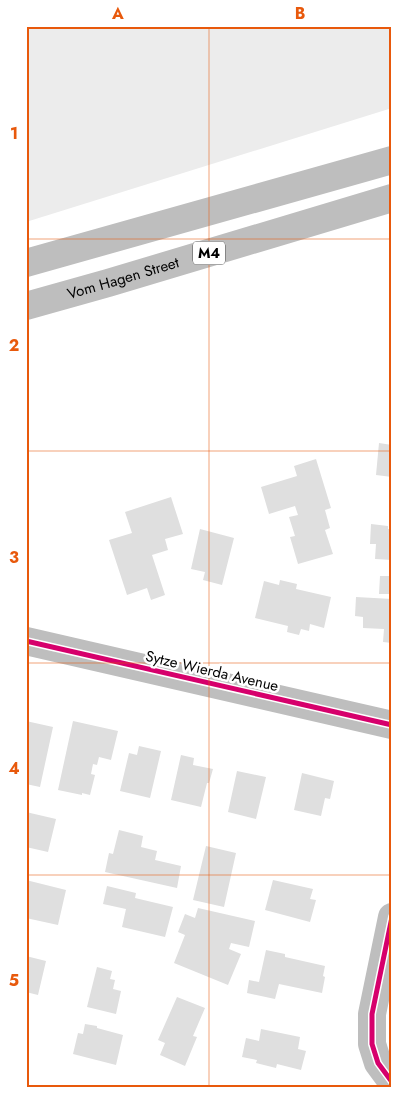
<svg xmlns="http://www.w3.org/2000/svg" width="418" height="1114" font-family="Jost,sans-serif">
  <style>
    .green { fill: #ececec }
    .building { fill: #dfdfdf }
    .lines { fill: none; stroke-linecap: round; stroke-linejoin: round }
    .minor { stroke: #bebebe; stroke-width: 28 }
    .major { stroke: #bebebe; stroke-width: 28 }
    .cycleway-casing { stroke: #fff; stroke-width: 8 }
    .cycleway { stroke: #d6006c; stroke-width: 5 }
    .grid { fill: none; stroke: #e8590c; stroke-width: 1; stroke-opacity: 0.55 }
    .labels { text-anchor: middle; stroke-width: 5; stroke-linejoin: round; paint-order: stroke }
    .shield { fill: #fff; stroke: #4c4c4c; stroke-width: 1 }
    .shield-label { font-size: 14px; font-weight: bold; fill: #000 }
    .street-label { font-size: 15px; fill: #000; stroke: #fff }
    .neatline { fill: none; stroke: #e8590c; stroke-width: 2 }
    .grid-label { font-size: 16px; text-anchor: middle; font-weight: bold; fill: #e8590c }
  </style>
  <rect width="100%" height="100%" fill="#fff"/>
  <path class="green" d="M 26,26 L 392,26 L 392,108 L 26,222 Z"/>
  <path class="building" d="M 379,443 L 392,445 L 392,477 L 376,475 Z
    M 316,459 L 331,508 L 325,510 L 330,528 L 325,530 L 333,554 L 298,564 L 290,537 L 295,536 L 289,517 L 298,515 L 295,506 L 269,514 L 261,487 L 297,476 L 294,466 Z
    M 171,497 L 183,534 L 165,539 L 168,550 L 152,555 L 165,595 L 151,600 L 147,588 L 127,595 L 109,540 L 132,533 L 125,512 Z
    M 371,524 L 388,526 L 388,529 L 392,529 L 392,560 L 375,559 L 376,544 L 370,544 Z
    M 200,529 L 234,538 L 222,585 L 203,580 L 205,572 L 191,569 Z
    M 380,576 L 392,576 L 392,594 L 379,594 Z
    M 280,580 L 297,584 L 296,589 L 331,597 L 324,628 L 310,624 L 309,631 L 301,629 L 299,635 L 287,632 L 288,626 L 255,618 L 264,581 L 279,585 Z
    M 356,597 L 392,599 L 392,643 L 383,642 L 384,629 L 363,628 L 363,617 L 355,616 Z
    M 26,721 L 53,727 L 40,787 L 26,784 Z
    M 73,721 L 118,731 L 111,760 L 99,757 L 97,765 L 93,764 L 91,774 L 95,775 L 90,795 L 82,793 L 82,795 L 58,790 Z
    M 139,746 L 161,751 L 150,798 L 120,791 L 129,753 L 137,755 Z
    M 181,755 L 194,758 L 193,765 L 213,769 L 209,783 L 207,783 L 201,807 L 171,800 Z
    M 237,771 L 266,777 L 256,819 L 228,812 Z
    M 302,773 L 334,781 L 330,799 L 325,798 L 321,816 L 294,810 Z
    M 26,812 L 56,819 L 48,852 L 26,847 Z
    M 119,830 L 143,836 L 141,847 L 157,851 L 155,860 L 181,866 L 177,888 L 105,872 L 109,853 L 113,854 Z
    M 206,846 L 236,853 L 224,907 L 193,900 Z
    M 26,880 L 66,890 L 58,925 L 26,918 Z
    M 273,880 L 313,889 L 310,899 L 316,900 L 310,922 L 265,910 Z
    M 107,886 L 136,893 L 135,898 L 173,907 L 165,937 L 122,927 L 126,909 L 103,904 Z
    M 198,908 L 255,921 L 249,947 L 231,943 L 229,949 L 241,954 L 228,985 L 174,963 L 185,935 L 178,932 L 185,914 L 195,918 Z
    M 266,950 L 285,954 L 285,957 L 325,966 L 323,976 L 325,977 L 322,993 L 279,984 L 275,999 L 247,993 L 249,980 L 259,982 Z
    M 26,956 L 46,961 L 38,995 L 26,992 Z
    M 97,967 L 112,971 L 110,979 L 115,980 L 113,989 L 121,991 L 116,1014 L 87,1007 Z
    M 177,997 L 205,1008 L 193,1036 L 197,1037 L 185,1066 L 160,1055 L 165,1043 L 158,1040 Z
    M 85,1024 L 97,1026 L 97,1028 L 123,1035 L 116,1065 L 73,1054 L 78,1033 L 83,1034 Z
    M 261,1029 L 300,1037 L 298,1049 L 306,1051 L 301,1070 L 277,1064 L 276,1068 L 256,1063 L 257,1060 L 242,1057 L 246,1038 L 259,1041 Z"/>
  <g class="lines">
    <path class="minor" d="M 26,641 L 392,725
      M 392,917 L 372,1014 L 372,1044 L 378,1063 L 392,1082"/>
    <g class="major">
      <path d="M 26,263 L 392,160"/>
      <path id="s1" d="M 26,306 L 108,283 L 392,198"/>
    </g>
    <g class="cycleway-casing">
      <path id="cycleway" d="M 26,641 L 392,725
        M 392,917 L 372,1014 L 372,1044 L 378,1063 L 392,1082"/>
    </g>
    <use href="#cycleway" class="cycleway"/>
  </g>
  <path class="grid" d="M 209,26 L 209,1088M 26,239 L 392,239M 26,451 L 392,451M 26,663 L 392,663M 26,875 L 392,875"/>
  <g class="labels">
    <rect class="shield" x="193" y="241.5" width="32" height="23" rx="4"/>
    <g class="shield-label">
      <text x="209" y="258">M4</text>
    </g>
    <g class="street-label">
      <text dy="5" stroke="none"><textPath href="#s1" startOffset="101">Vom Hagen Street</textPath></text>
      <text transform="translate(212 671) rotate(13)" y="5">Sytze Wierda Avenue</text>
    </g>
  </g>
  <rect width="418" height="1114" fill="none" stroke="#ffffff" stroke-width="55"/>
  <rect x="28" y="28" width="362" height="1058" class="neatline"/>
  <g class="grid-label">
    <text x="118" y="19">A</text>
    <text x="300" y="19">B</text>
    <text x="14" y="139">1</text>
    <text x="14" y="351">2</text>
    <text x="14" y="563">3</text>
    <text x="14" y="774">4</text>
    <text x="14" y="986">5</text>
  </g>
</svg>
